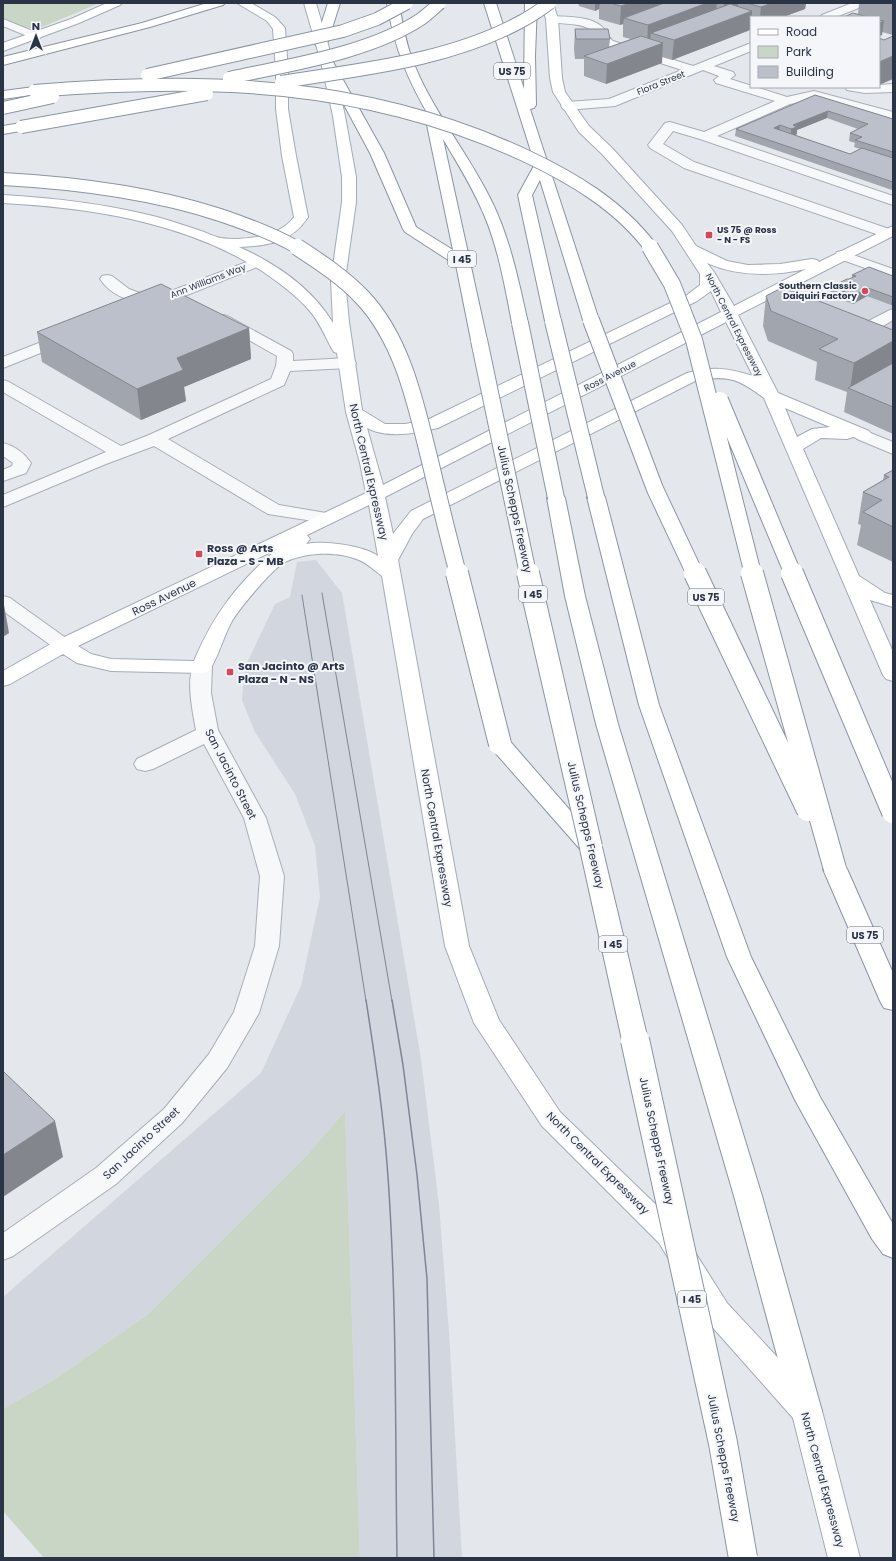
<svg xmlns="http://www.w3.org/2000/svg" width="896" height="1561" font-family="Poppins,sans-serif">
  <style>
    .built { fill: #d2d6de }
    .green { fill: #c9d6c5 }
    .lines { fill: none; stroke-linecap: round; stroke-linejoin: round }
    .minor-casing { stroke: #a9aeb7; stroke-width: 2 }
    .major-casing { stroke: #a3abb8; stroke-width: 2 }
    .highway-casing { stroke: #8b94a3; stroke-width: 2 }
    .minor { fill: #f7f8fa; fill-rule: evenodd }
    .major { fill: #fff; fill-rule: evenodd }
    .highway { fill: #fff; fill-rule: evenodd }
    .tram-far1 { stroke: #7d8696; stroke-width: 1 }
    .tram { stroke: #7d8696; stroke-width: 1.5 }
    .highway-bridge-far3-casing { stroke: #8b94a3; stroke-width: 14; stroke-linecap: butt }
    .highway-bridge-far2-casing { stroke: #8b94a3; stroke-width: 18; stroke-linecap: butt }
    .highway-bridge-far1-casing { stroke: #8b94a3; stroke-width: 24; stroke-linecap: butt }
    .highway-bridge-casing { stroke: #8b94a3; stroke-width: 30; stroke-linecap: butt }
    .highway-bridge-far3 { stroke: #fff; stroke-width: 12 }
    .highway-bridge-far2 { stroke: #fff; stroke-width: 16 }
    .highway-bridge-far1 { stroke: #fff; stroke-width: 22 }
    .highway-bridge { stroke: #fff; stroke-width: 28 }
    .wall { fill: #a1a5ae; fill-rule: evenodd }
    .shaded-wall { fill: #83868d }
    .building { fill: #bbc0ca; stroke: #83868d }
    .poi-dot { fill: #d1495b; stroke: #f4f6f9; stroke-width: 1.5 }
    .labels { text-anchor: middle; stroke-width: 4; stroke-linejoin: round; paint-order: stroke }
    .far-street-label { font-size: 9px; fill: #2b3445; stroke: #f4f6f9 }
    .far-poi-label { font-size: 9px; font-weight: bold; fill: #2b3445; stroke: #f4f6f9; text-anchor: start }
    .shield { fill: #f4f6f9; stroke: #676e7b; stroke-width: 1 }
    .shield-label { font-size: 10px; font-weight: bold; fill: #2b3445 }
    .street-label { font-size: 11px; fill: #2b3445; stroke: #f4f6f9 }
    .poi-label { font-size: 11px; font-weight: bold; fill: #2b3445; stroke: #f4f6f9; text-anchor: start }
  </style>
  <rect width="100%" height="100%" fill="#e4e7ec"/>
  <path class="built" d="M 864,273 L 893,283 L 893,360 L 785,317 Z
    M 316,560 L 342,593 L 421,1059 L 439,1205 L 449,1332 L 462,1558 L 360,1558 L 345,1111 L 308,1154 L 147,1315 L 55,1379 L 3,1409 L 3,1297 L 261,1073 L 301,986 L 320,897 L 315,846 L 295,794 L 255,732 L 242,700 L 245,667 L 275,604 L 290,597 L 297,562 Z"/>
  <path class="green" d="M 3,3 L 100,3 L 42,27 C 28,31 16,25 3,20 Z
    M 345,1111 L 360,1558 L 44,1558 L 3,1511 L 3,1409 L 55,1379 L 147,1315 L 308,1154 Z"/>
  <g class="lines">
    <g class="minor-casing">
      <path id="minor" d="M 852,3 L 868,3 L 866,5 L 836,17 L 820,17 L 822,15 Z
        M 552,16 C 567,17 589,16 601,26 C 607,30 607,37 613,41 L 693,66 L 751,43 L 751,51 L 714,66 L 733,72 L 735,75 L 730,79 L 787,97 L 814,91 L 893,112 L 893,120 L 814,99 L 790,104 L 717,136 L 893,196 L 893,205 L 700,139 L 673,131 L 663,144 L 694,162 L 892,230 L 893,235 L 887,237 L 882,236 L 684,168 L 650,148 L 648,145 L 665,123 L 670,122 L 704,132 L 775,101 L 716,83 L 714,80 L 719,76 L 703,70 L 615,106 L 567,110 L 563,109 L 561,106 L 563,103 L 567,102 L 609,99 L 682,70 L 605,45 C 598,41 597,32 590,29 C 577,22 561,25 548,21 L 546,19 L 548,17 Z
        M 3,19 L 40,34 L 42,36 L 40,38 L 32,38 L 3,26 Z
        M 893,84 L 893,92 L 865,93 L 847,90 L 845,87 L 879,87 L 879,85 Z
        M 842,251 L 893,269 L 893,278 L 837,258 L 835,255 L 837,252 Z
        M 257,258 L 262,259 L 264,262 L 262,265 L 167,303 L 165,307 L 160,309 L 146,307 L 144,304 C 126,300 110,294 100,279 L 102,276 L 107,275 L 112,276 L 129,289 L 153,298 Z
        M 893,309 L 893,320 C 880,327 855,348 842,330 L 844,327 L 850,325 L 857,327 L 888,311 Z
        M 224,315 L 229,317 L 291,351 L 293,354 L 293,361 L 348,358 L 354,360 L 356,363 L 354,366 L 348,368 L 290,371 L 284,385 L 168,439 L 279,505 L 332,514 L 335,518 L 332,522 L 326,523 L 268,514 L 154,446 L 106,464 L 3,507 L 3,495 L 106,452 L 3,392 L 3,380 L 9,382 L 121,446 L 149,435 L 271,379 L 276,366 L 277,356 L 219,323 L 216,320 L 219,317 Z
        M 67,332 L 73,334 L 75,337 L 73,340 L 3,368 L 3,357 Z
        M 863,430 L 893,442 L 893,454 L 857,439 L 854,435 L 857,431 Z
        M 3,443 C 15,446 24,453 31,463 L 26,473 L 3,481 L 3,470 L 12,466 L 13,463 L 3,456 Z
        M 3,596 L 10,598 L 70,641 L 73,645 L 70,649 L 63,651 L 56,649 L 3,611 Z
        M 202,661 L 209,663 L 212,667 L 211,693 L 218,730 L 266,818 L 284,876 L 279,946 L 259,1013 L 227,1068 L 182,1123 L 116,1184 L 13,1256 L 3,1260 L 3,1233 L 96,1168 L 164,1109 L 209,1054 L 234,1012 L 255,946 L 260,876 L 244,818 L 204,744 L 153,769 L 145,771 L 137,769 L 134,764 L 137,759 L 196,730 C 193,714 185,677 195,663 Z"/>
    </g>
    <g class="major-casing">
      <path id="major" d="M 107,3 L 122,3 L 120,5 L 79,23 L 3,51 L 3,43 L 71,19 Z
        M 237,3 L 251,3 L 275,17 L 285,28 L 288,72 L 288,109 L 296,156 L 308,217 C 292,242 268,246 239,247 C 275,263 312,288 333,323 L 331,280 L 342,202 L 342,177 L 333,116 L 321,62 L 304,3 L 316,3 L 333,62 L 345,116 L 356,177 L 356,202 L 345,280 L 349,322 L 362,410 L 385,424 L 405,424 L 427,420 L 687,295 L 700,285 L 700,274 L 672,231 L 602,154 L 579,132 L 553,92 L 550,78 L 546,19 L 541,3 L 553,3 L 558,19 L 562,78 L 565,92 L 589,126 L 612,148 L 682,225 L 696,246 L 727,261 L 748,265 L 780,264 L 812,259 L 817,260 L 819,262 L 893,226 L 893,236 L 738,315 L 778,393 L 869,431 L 872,435 L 869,439 L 863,440 L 853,437 L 847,439 L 821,438 L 803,449 L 859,576 L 885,593 L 893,595 L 893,607 L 870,600 L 893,652 L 893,681 L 886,679 L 883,675 L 764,398 C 739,379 729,375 697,380 L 423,519 L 412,534 L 398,560 L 469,946 L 499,1020 L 560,1112 L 679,1227 L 727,1303 L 818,1401 L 822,1411 L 860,1558 L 828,1558 L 793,1418 L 707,1321 L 659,1243 L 542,1126 L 474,1023 L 445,946 L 382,576 C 375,571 367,563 359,560 C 338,551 308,552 287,561 C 274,566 240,608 232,621 C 223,637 219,656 209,671 L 202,673 L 111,671 L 77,663 L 63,654 L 10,684 L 3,686 L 3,671 L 56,641 L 366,493 L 360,463 L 346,412 L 337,353 L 334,352 L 332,349 C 325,336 319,321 309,310 C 296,295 278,282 262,271 C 185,222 93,208 3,203 L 3,195 C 55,198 106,204 157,217 C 172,221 186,226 201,231 C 207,233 215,237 221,238 C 244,241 280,237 294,217 L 282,156 L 276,109 L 276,72 L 273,29 L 267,21 ZM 707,263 C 739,277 773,276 806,269 L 734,306 L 714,272 ZM 711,291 L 721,312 L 383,485 L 367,428 C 389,439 415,433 438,428 L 697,301 ZM 726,322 L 753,376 C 729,368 712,366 687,373 L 411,511 L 393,534 L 385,497 ZM 785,408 L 830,427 L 812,429 L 797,437 ZM 369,505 L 378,556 C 364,546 324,540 306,544 L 310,539 L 307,535 ZM 277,549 C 238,583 214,613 194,661 L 111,659 L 91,654 L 78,646 Z"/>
    </g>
    <g class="highway-casing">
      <path id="highway" d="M 207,3 L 225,3 L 223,5 L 150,27 L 3,65 L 3,57 L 142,23 Z
        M 328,3 L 340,3 L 327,44 L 325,46 L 317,46 L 315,44 Z
        M 387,3 L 399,3 C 402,21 405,39 411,56 C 430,109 469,153 493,204 C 511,242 519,283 528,323 L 526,326 L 520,328 L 514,326 L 512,323 C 505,287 499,251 485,217 C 474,190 458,164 443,139 L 487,340 L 485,343 L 479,345 L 473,343 L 471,340 L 456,265 L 405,232 L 403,229 L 370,153 L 321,62 L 323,59 L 331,59 L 333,62 L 384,153 L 416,227 L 453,250 L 427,125 L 428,122 L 432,121 C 408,81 395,50 387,3 Z
        M 484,3 L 496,3 L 524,89 L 525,3 L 537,3 L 535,56 L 536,105 L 534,108 L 530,109 L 599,320 L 596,323 L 591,325 L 586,323 L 583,320 L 540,180 L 532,195 L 561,321 L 559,324 L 553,326 L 547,324 L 545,321 L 518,195 L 535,164 Z
        M 34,87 L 38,88 L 40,91 L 38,94 L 3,99 L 3,91 Z
        M 21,123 L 26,124 L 27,127 L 26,130 L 3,134 L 3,126 Z
        M 596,492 L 602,493 L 605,497 L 659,705 L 751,957 L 820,1097 L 893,1224 L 893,1258 L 883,1254 L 872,1239 L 795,1100 L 727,957 L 639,705 L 587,497 L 590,493 Z
        M 556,493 L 562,494 L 565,498 L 585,596 L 618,724 L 762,1196 L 822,1411 L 818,1421 L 807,1425 L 796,1421 L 792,1411 L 734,1196 L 596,724 L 565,596 L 547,498 L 550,494 Z
        M 500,737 L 508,739 L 602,847 L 648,1040 L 644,1047 L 635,1050 L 626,1047 L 622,1040 L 580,849 L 492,749 L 489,744 L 492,739 Z
        M 835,861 L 843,863 L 847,869 L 893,973 L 893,1010 L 884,1008 L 880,1001 L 823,869 L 827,863 Z"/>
    </g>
    <use href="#minor" class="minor"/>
    <use href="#major" class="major"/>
    <use href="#highway" class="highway"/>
    <path class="tram-far1" d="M 322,593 L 392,1001
      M 302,595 L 366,1001"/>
    <path class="tram" d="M 366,1000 C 375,1058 384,1117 388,1177 C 397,1304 395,1431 397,1558
      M 392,1000 L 403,1065 L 417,1175 L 427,1279 L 434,1558"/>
    <g class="highway-bridge-far3-casing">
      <path id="highway-bridge-far3" d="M 147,75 L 343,31 L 377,19 L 407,3
        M 229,78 C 289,65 370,53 421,19 C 428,14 434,8 440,3
        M 281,82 C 362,69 449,61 522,21 C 532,16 541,9 550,3
        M 34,91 C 206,77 364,81 524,155 C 571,177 619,205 651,248
        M 3,108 L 53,97
        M 21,127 L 207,94
        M 3,179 C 77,183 150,192 220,215 C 247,224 274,234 298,248"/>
    </g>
    <g class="highway-bridge-far2-casing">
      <path id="highway-bridge-far2" d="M 297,247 C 320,262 343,277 362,297 C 403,340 416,405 430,461 C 439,499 448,536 458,574
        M 650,247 L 672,284 L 694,340 L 753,574
        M 591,320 L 655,489 L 695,574
        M 553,321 L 596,497
        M 520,323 L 556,498
        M 479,340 L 528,574
        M 720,400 L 793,574"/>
    </g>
    <g class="highway-bridge-far1-casing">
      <path id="highway-bridge-far1" d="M 457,573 L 500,744
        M 528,573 L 591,847
        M 695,573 L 808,810
        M 752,573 L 835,869
        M 792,573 L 893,812"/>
    </g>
    <g class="highway-bridge-casing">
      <path id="highway-bridge" d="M 635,1040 L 723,1443 L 743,1558"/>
    </g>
    <use href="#highway-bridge-far3" class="highway-bridge-far3"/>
    <use href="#highway-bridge-far2" class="highway-bridge-far2"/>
    <use href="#highway-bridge-far1" class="highway-bridge-far1"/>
    <use href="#highway-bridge" class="highway-bridge"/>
  </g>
  <path class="wall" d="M 578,3 L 806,3 L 805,9 L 783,17 L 751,17 L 750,30 L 672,60 L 662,57 L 662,63 L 606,84 L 584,76 L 584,59 L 575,59 L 574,49 L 575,29 L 610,39 L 609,47 L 631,39 L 623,37 L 623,24 L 620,25 L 599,19 L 599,9 L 595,11 L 579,6 Z
    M 859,3 L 893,3 L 893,35 L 882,32 L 882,35 L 879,36 L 879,17 L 844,17 L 858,14 Z
    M 815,95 L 893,119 L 893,189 L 892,190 L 735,136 L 736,129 ZM 827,118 L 858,129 L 850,133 L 849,141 L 855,143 L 854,147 L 860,149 L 850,154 L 795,135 L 797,134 L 797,130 Z
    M 852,275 L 893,276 L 893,304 L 891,305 L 867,296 L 853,304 L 830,295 L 831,287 L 852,278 Z
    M 766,296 L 893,330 L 893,434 L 844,412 L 847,392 L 815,380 L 817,362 L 768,341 L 763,326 Z
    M 249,328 L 251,359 L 184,387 L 186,401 L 141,420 L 42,362 L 37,332 Z
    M 893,470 L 893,562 L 857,545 L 861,525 L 858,524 L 863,492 L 883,480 L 884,475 Z"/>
  <path class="shaded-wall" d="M 595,3 L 600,3 L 599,9 L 595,11 Z
    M 631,3 L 670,3 L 624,18 L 623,24 L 620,25 L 621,6 Z
    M 707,3 L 717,3 L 715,18 L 651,33 L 650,43 L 647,44 L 648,25 Z
    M 724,3 L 738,3 L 738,10 L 723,15 Z
    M 772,3 L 806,3 L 805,9 L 783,17 L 760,17 L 761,7 Z
    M 752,11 L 752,17 L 751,17 L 750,30 L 672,60 L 674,40 Z
    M 884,21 L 882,35 L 879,36 L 879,23 Z
    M 663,43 L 662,63 L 606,84 L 607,64 Z
    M 893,56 L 893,79 L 879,85 L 879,62 Z
    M 828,111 L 827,118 L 797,130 L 797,134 L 791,137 L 791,129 L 793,125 Z
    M 780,125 L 779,133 L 774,128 Z
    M 893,182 L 893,189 L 892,190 Z
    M 868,288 L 867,296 L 853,304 L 854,295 Z
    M 893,297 L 893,304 L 891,305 Z
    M 249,328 L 251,359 L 184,387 L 186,401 L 141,420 L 137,389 L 177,358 Z
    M 893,341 L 893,368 L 850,389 L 854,363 Z
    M 3,599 L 9,633 L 3,637 Z
    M 55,1121 L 63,1157 L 3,1197 L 3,1155 Z"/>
  <path class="building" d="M 610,3 L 631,3 L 621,6 Z
    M 664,3 L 707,3 L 648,25 L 624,18 Z
    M 747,3 L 772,3 L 761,7 Z
    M 730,4 L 752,11 L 674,40 L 651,33 Z
    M 853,13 L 868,17 L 844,17 Z
    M 879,20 L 884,21 L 879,23 Z
    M 575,29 L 608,29 L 610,39 L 576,39 Z
    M 641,36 L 663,43 L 607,64 L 584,56 Z
    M 893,36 L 893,56 L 879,62 L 879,38 L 884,40 Z
    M 815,95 L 893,119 L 893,152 L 855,140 L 862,137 L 850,133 L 868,124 L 828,111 L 793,125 L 797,127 L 791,129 L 780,125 L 774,128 L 850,154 L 862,148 L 893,158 L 893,182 L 736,129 Z
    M 869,267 L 893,276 L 893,297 L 868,288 L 854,295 L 831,287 L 847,279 L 849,279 L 856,276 L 852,275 Z
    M 161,284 L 249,328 L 177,358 L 183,370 L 137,389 L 37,332 Z
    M 783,287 L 893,330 L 893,341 L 854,363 L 819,349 L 838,339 L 771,311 L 766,296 Z
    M 893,363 L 893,407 L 848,388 Z
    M 893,470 L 893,527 L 863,512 L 882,500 L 863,492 L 889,477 L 884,475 Z
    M 3,1071 L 55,1121 L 3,1155 Z"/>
  <g class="poi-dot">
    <rect x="705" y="231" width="8" height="8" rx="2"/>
    <circle cx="865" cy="291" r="4"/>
    <rect x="195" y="550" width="8" height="8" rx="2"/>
    <rect x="226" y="668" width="8" height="8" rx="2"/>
  </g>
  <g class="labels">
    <g class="far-street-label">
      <text transform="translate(661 83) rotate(-22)" y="3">Flora Street</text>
      <text transform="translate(208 281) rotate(-21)" y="3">Ann Williams Way</text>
      <text transform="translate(734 325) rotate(63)" y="3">North Central Expressway</text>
      <text transform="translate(610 376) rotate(-27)" y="3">Ross Avenue</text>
    </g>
    <g class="far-poi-label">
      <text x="717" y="233">US 75 @ Ross<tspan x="717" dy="10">- N - FS</tspan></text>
      <text x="857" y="289" text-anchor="end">Southern Classic<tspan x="857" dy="10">Daiquiri Factory</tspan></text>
    </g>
    <g class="shield">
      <rect x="494" y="63" width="36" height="16" rx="3"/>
      <rect x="448" y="251" width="28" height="16" rx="3"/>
      <rect x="519" y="586" width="28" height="16" rx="3"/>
      <rect x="688" y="589" width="36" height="16" rx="3"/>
      <rect x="847" y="927" width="36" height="16" rx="3"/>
      <rect x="599" y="936" width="28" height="16" rx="3"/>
      <rect x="678" y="1291" width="28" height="16" rx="3"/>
    </g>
    <g class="shield-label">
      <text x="512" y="75">US 75</text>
      <text x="462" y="263">I 45</text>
      <text x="533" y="598">I 45</text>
      <text x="706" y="601">US 75</text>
      <text x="865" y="939">US 75</text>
      <text x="613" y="948">I 45</text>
      <text x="692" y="1303">I 45</text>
    </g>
    <g class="street-label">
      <text transform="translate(369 472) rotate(77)" y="4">North Central Expressway</text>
      <text transform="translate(515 509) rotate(78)" y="4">Julius Schepps Freeway</text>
      <text transform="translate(164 597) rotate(-26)" y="4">Ross Avenue</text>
      <text transform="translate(231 774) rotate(63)" y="4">San Jacinto Street</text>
      <text transform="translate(586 825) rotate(77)" y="4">Julius Schepps Freeway</text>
      <text transform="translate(437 838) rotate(80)" y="4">North Central Expressway</text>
      <text transform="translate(657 1141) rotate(78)" y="4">Julius Schepps Freeway</text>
      <text transform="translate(141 1143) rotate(-43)" y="4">San Jacinto Street</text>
      <text transform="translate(598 1163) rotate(45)" y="4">North Central Expressway</text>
      <text transform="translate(724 1458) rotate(79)" y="4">Julius Schepps Freeway</text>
      <text transform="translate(823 1480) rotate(75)" y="4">North Central Expressway</text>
    </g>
    <g class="poi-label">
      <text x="207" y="552">Ross @ Arts<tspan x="207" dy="13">Plaza - S - MB</tspan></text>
      <text x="238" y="670">San Jacinto @ Arts<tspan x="238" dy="13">Plaza - N - NS</tspan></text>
    </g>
  </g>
  <rect width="896" height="1561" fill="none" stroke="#2b3445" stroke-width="8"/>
  <rect x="750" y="16" width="130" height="72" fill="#f4f6f9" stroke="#a4a8b1"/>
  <rect x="758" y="29" width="20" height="6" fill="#ffffff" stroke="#a4a8b1"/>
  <text x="786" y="36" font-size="12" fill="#2b3445">Road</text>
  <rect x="758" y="46" width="20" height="12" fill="#c9d6c5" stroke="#a4a8b1"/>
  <text x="786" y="56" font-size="12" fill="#2b3445">Park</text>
  <rect x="758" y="66" width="20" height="12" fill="#bbc0ca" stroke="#a4a8b1"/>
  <text x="786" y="76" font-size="12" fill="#2b3445">Building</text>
  <g transform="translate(36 36)" stroke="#f4f6f9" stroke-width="3" paint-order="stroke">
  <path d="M0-3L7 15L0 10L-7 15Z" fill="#2b3445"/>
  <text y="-6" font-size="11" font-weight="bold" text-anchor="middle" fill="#2b3445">N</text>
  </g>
</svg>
